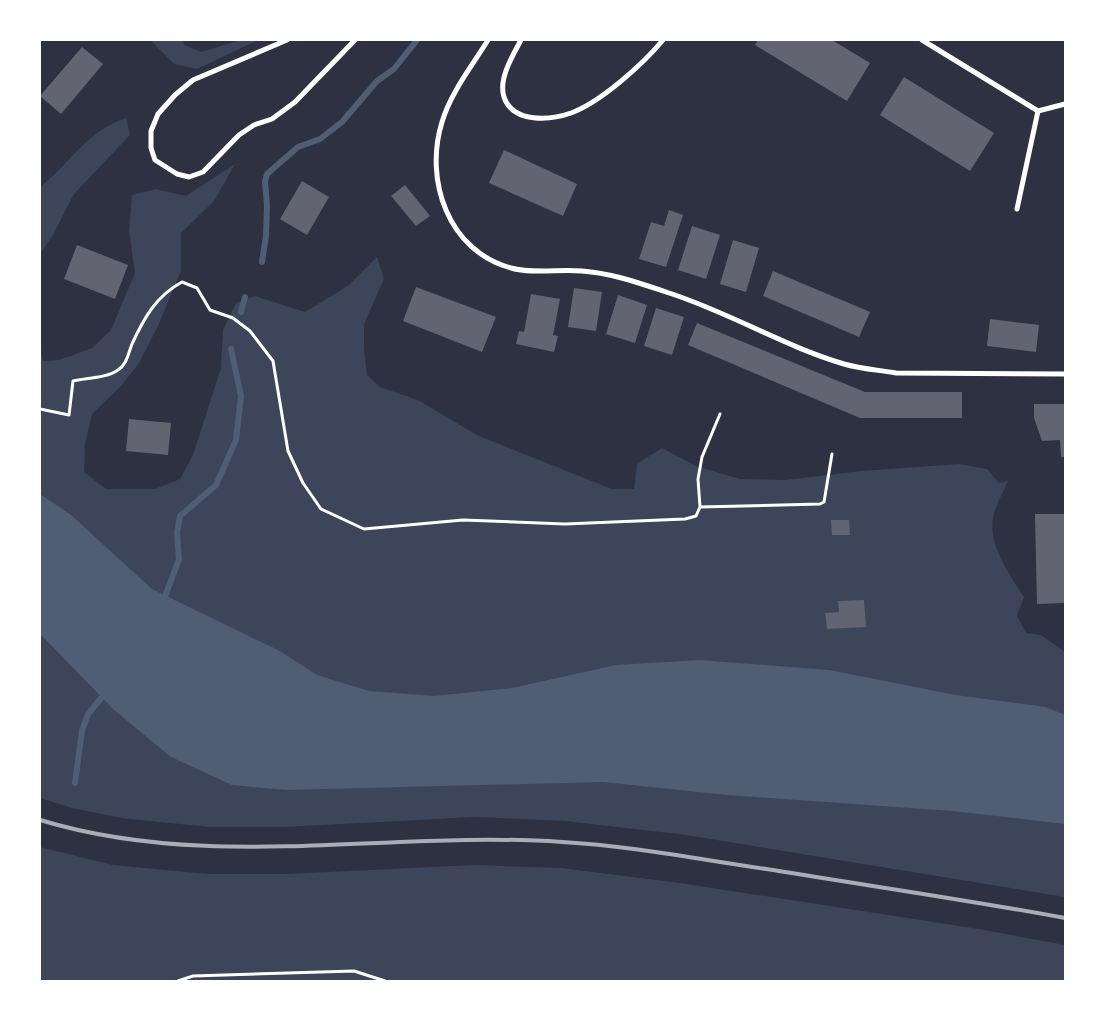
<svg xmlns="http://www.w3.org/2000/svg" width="1105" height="1021" font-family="'Asap Condensed',sans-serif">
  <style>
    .green { fill: #3c4559 }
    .water { fill: #4f5d75 }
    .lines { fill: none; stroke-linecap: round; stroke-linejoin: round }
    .stream { stroke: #4f5d75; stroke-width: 6 }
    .building { fill: #626471 }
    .path { stroke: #fff; stroke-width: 3 }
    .minor { stroke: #fff; stroke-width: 5 }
    .rail { stroke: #abadb3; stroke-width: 4 }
  </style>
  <rect width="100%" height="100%" fill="#2d3142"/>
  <path class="green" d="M 150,40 L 183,40 L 184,45 L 201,52 L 241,40 L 258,40 L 197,69 L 174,64 Z
    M 126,118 L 130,135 L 74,194 L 53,235 L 40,254 L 40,187 C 72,162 85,132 126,118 Z
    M 235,164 L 214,201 L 181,233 L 181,271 L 158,326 L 139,363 L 122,385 L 92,414 L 85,444 L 84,472 L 106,489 L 155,489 L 180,479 L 193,455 L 221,368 L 223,330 L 236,303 L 255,296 L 305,312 L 349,285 L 377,257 L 384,279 L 364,324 L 364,349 L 367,375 L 380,387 L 418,400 L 477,435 L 612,489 L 634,489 L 637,464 L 662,448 L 696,466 L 740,479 L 785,480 L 861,471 L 959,464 L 987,469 L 999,483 L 1008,481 C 1004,491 997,502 994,514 C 986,542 1009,574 1024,597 L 1017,616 L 1026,633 L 1041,635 L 1065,652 L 1065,897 L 686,835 L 565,821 L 475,817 L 285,827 L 209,827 L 121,818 L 72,808 L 40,798 L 40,345 L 43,361 L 59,360 L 92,348 L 111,330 L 135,273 L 129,231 L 132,195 L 156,189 L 186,196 Z
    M 40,847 L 113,865 L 207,874 L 286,874 L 475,865 L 561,868 L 680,883 L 979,929 L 1065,945 L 1065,981 L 40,981 Z"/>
  <path class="water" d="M 40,494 L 71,515 L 152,589 L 280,651 L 317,675 L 369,691 L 434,696 L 512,688 L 616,665 L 700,660 L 829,670 L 956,695 L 1046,707 L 1065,715 L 1065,824 L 952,811 L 727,795 L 603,782 L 286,790 L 232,785 L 171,757 L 114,710 L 40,634 Z"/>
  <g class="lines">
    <path class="stream" d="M 262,262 L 266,236 L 267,205 L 265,182 L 267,174 L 298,147 L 320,139 L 342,122 L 377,81 L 394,69 L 417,40
      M 241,312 L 245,297
      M 163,602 L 179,559 L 177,532 L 180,516 L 216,485 L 236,440 L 241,396 L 231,349
      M 75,783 L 82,731 L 88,714 L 108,690"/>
  </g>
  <path class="building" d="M 758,40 L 832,40 L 870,63 L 847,101 L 755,45 Z
    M 82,47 L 103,64 L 61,114 L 40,96 Z
    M 904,77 L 994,133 L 970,171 L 880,115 Z
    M 504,150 L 577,184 L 563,216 L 489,183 Z
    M 302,181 L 329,197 L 307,235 L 280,219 Z
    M 405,185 L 430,216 L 416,226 L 391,196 Z
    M 669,210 L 683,215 L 666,267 L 639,259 L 651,222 L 664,226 Z
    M 692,226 L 720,235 L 706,279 L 678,270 Z
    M 733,240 L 759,248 L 746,292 L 720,284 Z
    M 77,245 L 128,265 L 115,299 L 64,279 Z
    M 773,271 L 870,312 L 859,337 L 763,296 Z
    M 416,287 L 496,317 L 482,352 L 403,321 Z
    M 574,288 L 602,292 L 596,331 L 568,327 Z
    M 531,294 L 560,299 L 553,335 L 558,336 L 554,352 L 516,344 L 519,331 L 524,332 Z
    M 618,295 L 647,305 L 635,343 L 606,334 Z
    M 656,308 L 684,317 L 672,355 L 644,346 Z
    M 990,319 L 1039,325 L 1036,352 L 987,346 Z
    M 697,323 L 865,392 L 962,392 L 962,418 L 860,418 L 688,345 Z
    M 1034,404 L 1065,404 L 1065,457 L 1061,457 L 1060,440 L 1042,441 L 1034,418 Z
    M 129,419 L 171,423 L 168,455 L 126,451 Z
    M 1035,514 L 1065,514 L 1065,603 L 1037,604 Z
    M 831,520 L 849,520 L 850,535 L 832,535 Z
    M 864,600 L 866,627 L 827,629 L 825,613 L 839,612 L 838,601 Z"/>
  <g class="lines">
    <path class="path" d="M 40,409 L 69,415 L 73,381 C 86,378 107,378 118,370 C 127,364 128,354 132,344 C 144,318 156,296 182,282 L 197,288 L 210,310 L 233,318 L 250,331 L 273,361 L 288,451 L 303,483 L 321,509 L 364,529 L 463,520 L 565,524 L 685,519 L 696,516 L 700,507 L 820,504 L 824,502 L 832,454
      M 700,507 L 698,479 L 702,457 L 720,414
      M 178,981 L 193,976 L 354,971 L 385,981"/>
    <path class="minor" d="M 287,40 L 193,80 L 175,95 L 158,114 L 151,131 L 151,148 L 155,160 L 177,174 L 189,177 L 203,172 L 239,135 L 254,125 L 272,119 L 295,102 L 355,40
      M 488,40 C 472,66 451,92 442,122 C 424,180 448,251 511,268 C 533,274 559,269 582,271 C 611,273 639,283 666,292 C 727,311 783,346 844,364 C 861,369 879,370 896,373 L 1065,374
      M 521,40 C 513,55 498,79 504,97 C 513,124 551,120 571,113 C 601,102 643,64 663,40
      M 922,40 L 1038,111 L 1065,104
      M 1017,209 L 1038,111"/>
    <path class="rail" d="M 40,820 C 212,872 386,830 562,842 C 632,846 703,860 773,870 C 870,886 968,900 1065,918"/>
  </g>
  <rect width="1105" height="1021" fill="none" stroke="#ffffff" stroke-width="82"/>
</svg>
